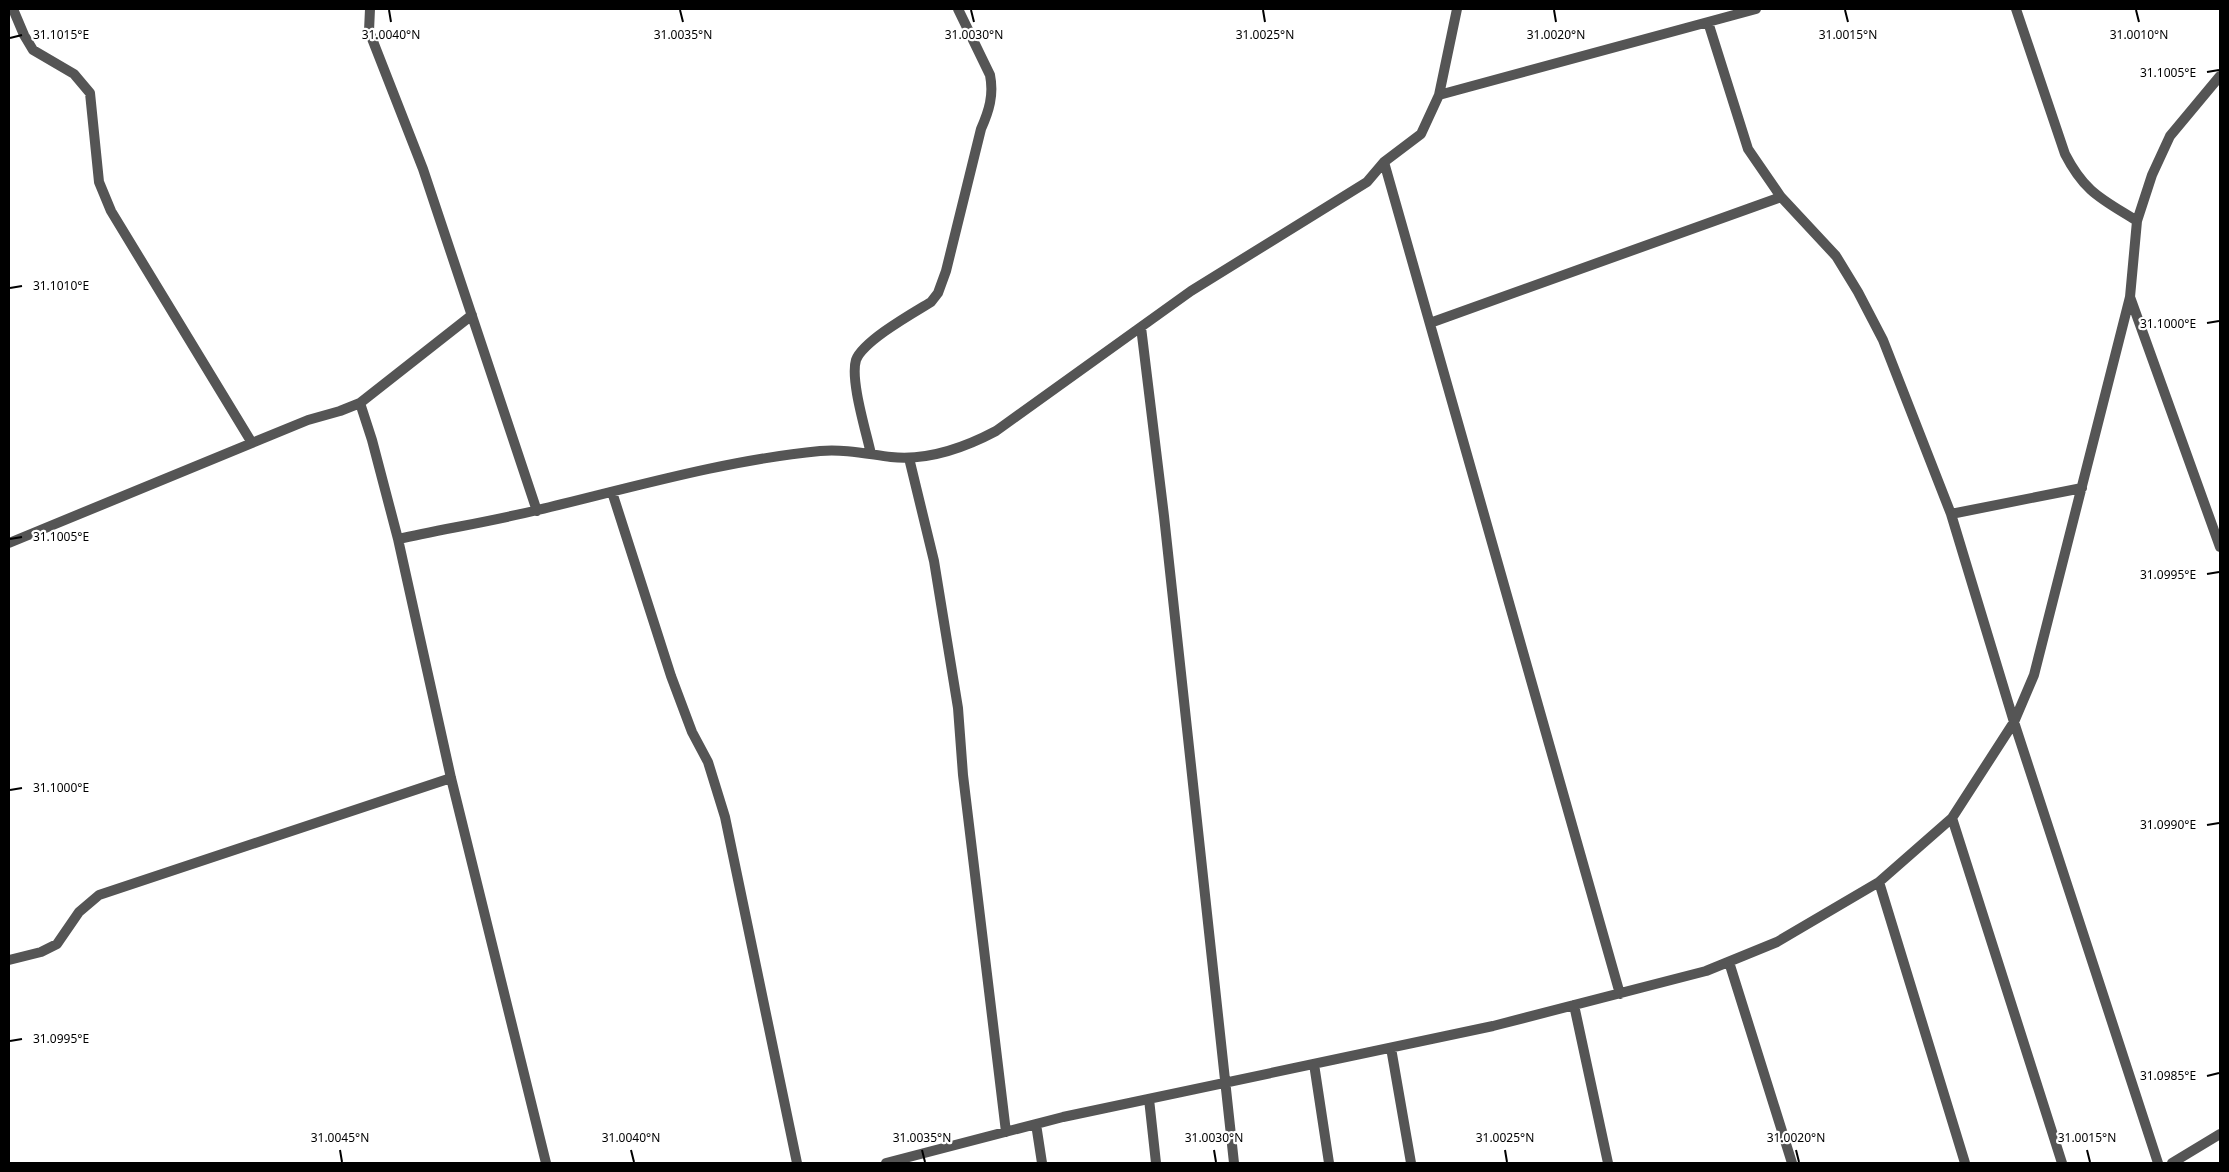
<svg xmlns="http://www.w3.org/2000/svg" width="2229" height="1172" font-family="'Noto Sans',sans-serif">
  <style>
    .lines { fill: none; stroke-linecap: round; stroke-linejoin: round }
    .minor { stroke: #555; stroke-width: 10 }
    .ticks { fill: none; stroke: #000; stroke-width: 2 }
    .ticks-label { font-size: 12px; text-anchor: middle; fill: #000; stroke: #fff; stroke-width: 4.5; stroke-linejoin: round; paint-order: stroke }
  </style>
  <rect width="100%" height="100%" fill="#fff"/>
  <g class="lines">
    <path class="minor" d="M 13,9 L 24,35 L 33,50 L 74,74 L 90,93 L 99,182 L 111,211 L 252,443
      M 370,9 L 369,31 L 423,169 L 537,511
      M 2016,9 L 2065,154 C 2085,193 2102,199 2137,221
      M 1708,22 L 1748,149 L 1781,197 L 1836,256 L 1858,292 L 1883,340 L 1951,514 L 2014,722 L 2158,1163
      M 1439,95 L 1756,9
      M 1384,162 L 1620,994
      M 2130,297 L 2220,547
      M 1430,323 L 1781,197
      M 1141,327 L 1164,516 L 1234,1163
      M 360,403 L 472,315
      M 871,454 C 866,431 850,380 856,360 C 863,341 913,313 931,302 L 938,293 L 946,271 L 981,129 C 989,111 994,95 990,75 L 958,9
      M 909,458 L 934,561 L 958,708 L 963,775 L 1006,1132
      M 612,492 L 671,676 L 692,732 L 708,762 L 725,817 L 797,1163
      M 1951,514 L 2082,488
      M 9,543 L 308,420 L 340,411 L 360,403 L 372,440 L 398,539
      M 1952,818 L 2062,1163
      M 1879,882 L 1965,1163
      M 9,960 L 41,952 L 57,944 L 79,912 L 99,895 L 451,778
      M 1729,962 L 1792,1163
      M 1574,1005 L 1608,1163
      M 1391,1048 L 1411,1163
      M 1314,1064 L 1329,1163
      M 1149,1099 L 1156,1163
      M 1036,1124 L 1042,1163
      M 546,1163 L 451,778 L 398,539 C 444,529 492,521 538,510 C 630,488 726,460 820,451 C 845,449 867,454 891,457 C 928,461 964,448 996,431 L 1191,291 L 1367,182 L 1384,162 L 1421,134 L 1439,95 L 1457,9
      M 886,1163 L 1063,1117 L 1493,1026 L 1706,971 L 1777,942 L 1879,882 L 1952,818 L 2014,722 L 2034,675 L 2130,297 L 2137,221 L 2152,175 L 2170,136 L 2220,76
      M 2172,1163 L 2220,1134"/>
  </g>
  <path class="ticks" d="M 389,10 L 391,22M 680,10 L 683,22M 971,10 L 974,22M 1263,10 L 1265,22M 1554,10 L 1556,22M 1845,10 L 1848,22M 2136,10 L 2139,22M 10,38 L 22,35M 2207,72 L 2219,70M 10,288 L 22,286M 2207,323 L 2219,321M 10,539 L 22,537M 2207,574 L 2219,572M 10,790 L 22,788M 2207,825 L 2219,823M 10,1041 L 22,1039M 2207,1076 L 2219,1073M 340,1150 L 342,1162M 631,1150 L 634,1162M 922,1150 L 925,1162M 1214,1150 L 1216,1162M 1505,1150 L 1507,1162M 1796,1150 L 1799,1162M 2087,1150 L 2090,1162"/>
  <g class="ticks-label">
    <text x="391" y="39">31.0040°N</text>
    <text x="683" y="39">31.0035°N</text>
    <text x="974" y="39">31.0030°N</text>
    <text x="1265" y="39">31.0025°N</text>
    <text x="1556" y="39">31.0020°N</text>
    <text x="1848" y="39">31.0015°N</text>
    <text x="2139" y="39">31.0010°N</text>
    <text x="61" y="39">31.1015°E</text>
    <text x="2168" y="77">31.1005°E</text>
    <text x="61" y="290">31.1010°E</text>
    <text x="2168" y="328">31.1000°E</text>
    <text x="61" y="541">31.1005°E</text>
    <text x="2168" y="579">31.0995°E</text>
    <text x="61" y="792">31.1000°E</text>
    <text x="2168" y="829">31.0990°E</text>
    <text x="61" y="1043">31.0995°E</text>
    <text x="2168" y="1080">31.0985°E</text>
    <text x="340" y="1142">31.0045°N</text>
    <text x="631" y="1142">31.0040°N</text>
    <text x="922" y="1142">31.0035°N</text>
    <text x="1214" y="1142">31.0030°N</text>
    <text x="1505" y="1142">31.0025°N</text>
    <text x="1796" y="1142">31.0020°N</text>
    <text x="2087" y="1142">31.0015°N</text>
  </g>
  <rect width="2229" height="1172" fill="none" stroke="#000000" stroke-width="20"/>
</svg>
